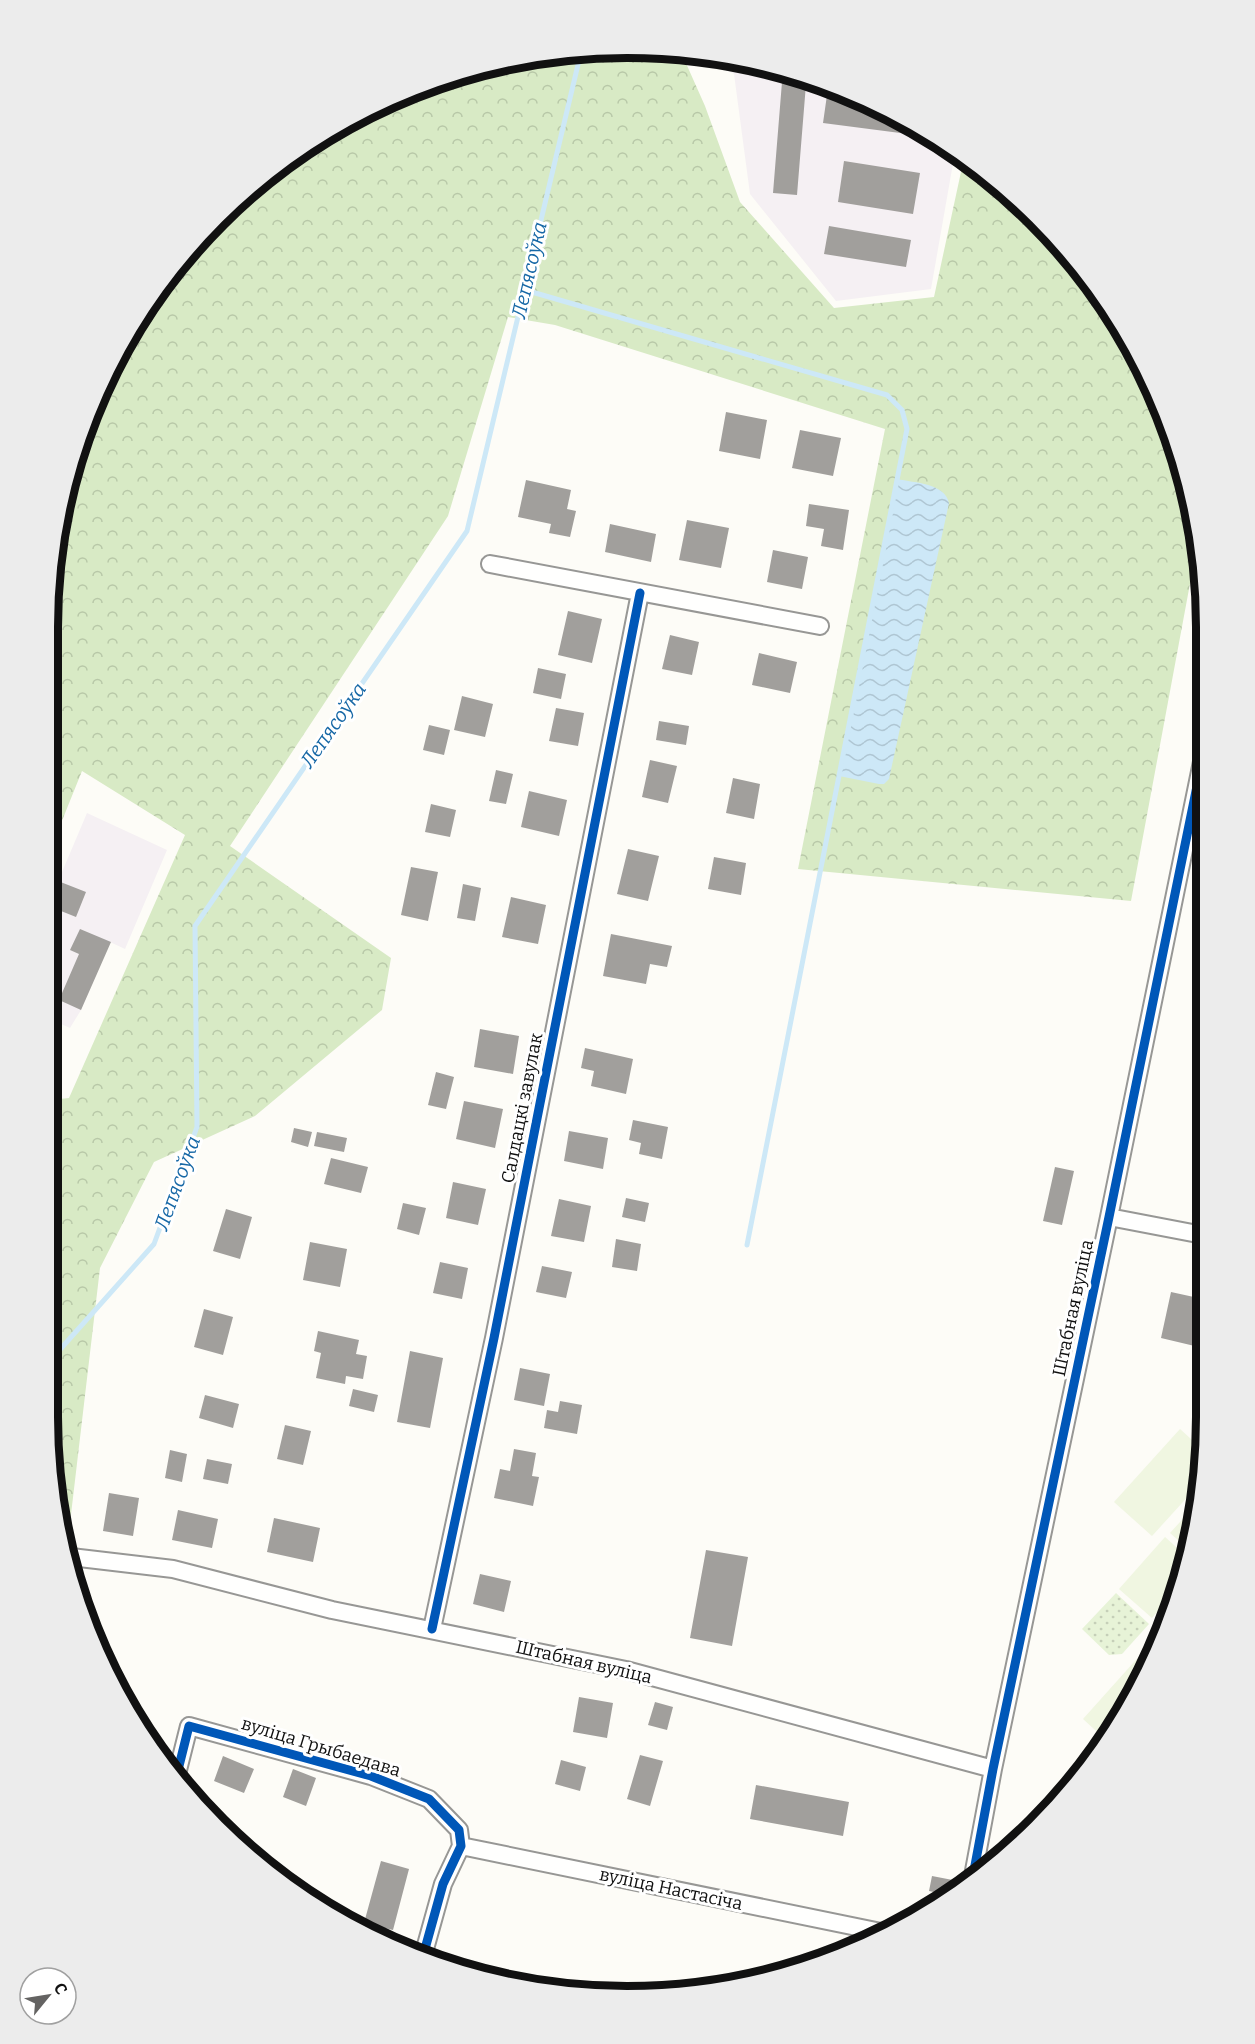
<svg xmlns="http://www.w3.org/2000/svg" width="1255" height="2044" font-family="Bitter,serif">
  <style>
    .industrial { fill: #f5f0f3 }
    .forest { fill: url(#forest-crowns) }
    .park { fill: url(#park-dots) }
    .pitch { fill: #f0f6e1 }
    .water { fill: url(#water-waves) }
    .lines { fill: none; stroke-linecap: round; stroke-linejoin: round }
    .stream { stroke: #cde8f7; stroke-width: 5 }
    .building { fill: #a19f9c }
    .street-casing { stroke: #979795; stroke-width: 20 }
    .street { stroke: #fffffe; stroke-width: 16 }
    .cycleway-casing { stroke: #fff; stroke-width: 13 }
    .cycleway { stroke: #0057b8; stroke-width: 9 }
    .labels { text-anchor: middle; stroke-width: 6; stroke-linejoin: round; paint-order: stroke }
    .street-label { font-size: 18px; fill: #111; stroke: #fff }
    .water-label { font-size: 20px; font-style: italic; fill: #1768a6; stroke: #fff }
    .rim { fill: none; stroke: #111; stroke-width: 8 }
  </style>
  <defs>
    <pattern id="forest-crowns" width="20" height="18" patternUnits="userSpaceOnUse" patternTransform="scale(1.5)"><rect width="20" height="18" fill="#d8eac5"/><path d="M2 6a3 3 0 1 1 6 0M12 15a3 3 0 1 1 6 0" fill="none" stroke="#b8c8a8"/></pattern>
    <pattern id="park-dots" width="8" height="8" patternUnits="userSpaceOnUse" patternTransform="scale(1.5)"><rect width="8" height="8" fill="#e7f3d7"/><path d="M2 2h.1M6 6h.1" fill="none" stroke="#c5cfb8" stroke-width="1.8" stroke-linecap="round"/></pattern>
    <pattern id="water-waves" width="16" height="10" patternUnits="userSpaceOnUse" patternTransform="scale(1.5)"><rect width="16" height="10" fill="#cde8f7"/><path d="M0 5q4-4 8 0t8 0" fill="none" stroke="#afc6d3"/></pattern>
  </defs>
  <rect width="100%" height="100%" fill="#fdfcf7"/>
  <path class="industrial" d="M 689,53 L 777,68 L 883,108 L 955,152 L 931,289 L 836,301 L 750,194 L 734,74 Z
    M 87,813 L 167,850 L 125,949 L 110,942 L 81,1010 L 70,1028 L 50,1019 L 51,898 Z"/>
  <path class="forest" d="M 665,49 L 681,52 L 705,106 L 740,202 L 834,308 L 934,297 L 964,158 L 980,168 L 1063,246 L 1130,338 L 1176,442 L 1197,546 L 1131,901 L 798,869 L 885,429 L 555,325 L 508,317 L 448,516 L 230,846 L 391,958 L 382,1010 L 255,1116 L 154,1162 L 100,1268 L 68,1540 L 48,1416 L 50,1100 L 69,1098 L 185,835 L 82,771 L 51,848 L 53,552 L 92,406 L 168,275 L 245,192 L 337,126 L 441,79 L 552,53 Z"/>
  <path class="park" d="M 1116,1593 L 1149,1624 L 1122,1654 L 1109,1655 L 1082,1629 Z"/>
  <path class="pitch" d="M 1180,1429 L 1202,1449 L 1202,1481 L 1152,1536 L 1114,1502 Z
    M 1200,1500 L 1187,1548 L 1170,1533 Z
    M 1165,1537 L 1185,1555 L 1175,1591 L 1152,1618 L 1119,1589 Z
    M 1160,1633 L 1163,1638 L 1105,1739 L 1083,1719 Z"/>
  <path class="water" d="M 897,479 C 915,483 945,483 949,503 L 889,779 L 884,784 L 879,784 L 839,776 Z"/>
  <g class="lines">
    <path class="stream" d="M 525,290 L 887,395 L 902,410 L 907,429 L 747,1245
      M 48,1363 L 154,1244 L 197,1127 L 195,926 L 467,531 L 581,52"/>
  </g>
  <path class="building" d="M 782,82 L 806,84 L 797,195 L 773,193 Z
    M 828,88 L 883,108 L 931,137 L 823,123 Z
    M 844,161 L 920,173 L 913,214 L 838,202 Z
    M 829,226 L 911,240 L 906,267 L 824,254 Z
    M 726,412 L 767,420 L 760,459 L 719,451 Z
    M 800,430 L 841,438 L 833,476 L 792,468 Z
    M 526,480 L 571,490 L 567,509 L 576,511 L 570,537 L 549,533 L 551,524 L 518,517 Z
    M 809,504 L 849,510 L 843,550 L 821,546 L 824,529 L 806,526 Z
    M 687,520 L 729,528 L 721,568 L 679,560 Z
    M 610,524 L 656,534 L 651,562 L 605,552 Z
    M 773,550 L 808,557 L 802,589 L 767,582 Z
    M 568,611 L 602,619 L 592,663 L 558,655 Z
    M 670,635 L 699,642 L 692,675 L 662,669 Z
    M 759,653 L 797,662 L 790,693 L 752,685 Z
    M 538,668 L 566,674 L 561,699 L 533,693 Z
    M 462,696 L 493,704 L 485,737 L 454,730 Z
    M 556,708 L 584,713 L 578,746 L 549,741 Z
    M 659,721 L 689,726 L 686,745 L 656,740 Z
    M 429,725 L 450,730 L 444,755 L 423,750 Z
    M 650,760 L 677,766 L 668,803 L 642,797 Z
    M 496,770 L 513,774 L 506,804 L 489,801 Z
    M 733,778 L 760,784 L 754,819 L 726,813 Z
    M 529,791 L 567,800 L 559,836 L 521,827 Z
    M 431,804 L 456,810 L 450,837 L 425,832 Z
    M 628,849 L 659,856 L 648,901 L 617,894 Z
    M 714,857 L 746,863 L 741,895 L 708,889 Z
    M 411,867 L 438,872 L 428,921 L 401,915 Z
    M 58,881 L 86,892 L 76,917 L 51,907 L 51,898 Z
    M 463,884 L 481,888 L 475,921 L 457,918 Z
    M 511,897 L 546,905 L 538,944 L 502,937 Z
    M 80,929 L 111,942 L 81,1010 L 59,1000 L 79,954 L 70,950 Z
    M 611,934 L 672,946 L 667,967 L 650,964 L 646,984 L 603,976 Z
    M 480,1029 L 519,1036 L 513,1074 L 474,1067 Z
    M 585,1048 L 633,1059 L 626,1094 L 591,1086 L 594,1071 L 581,1068 Z
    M 436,1072 L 454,1077 L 446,1109 L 428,1105 Z
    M 464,1101 L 503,1109 L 495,1148 L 456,1139 Z
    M 1202,1115 L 1204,1115 L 1203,1154 L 1195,1152 Z
    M 633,1120 L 668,1127 L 662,1159 L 639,1154 L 641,1143 L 629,1140 Z
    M 294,1128 L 312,1132 L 308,1147 L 291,1142 Z
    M 569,1131 L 608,1138 L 603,1169 L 564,1161 Z
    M 317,1132 L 347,1138 L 344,1152 L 314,1146 Z
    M 331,1158 L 368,1167 L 361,1193 L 324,1184 Z
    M 1055,1167 L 1074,1171 L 1062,1225 L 1043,1221 Z
    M 453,1182 L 486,1189 L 478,1225 L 446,1218 Z
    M 626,1198 L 649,1203 L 645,1222 L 622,1217 Z
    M 559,1199 L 591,1206 L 584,1242 L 551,1236 Z
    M 403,1203 L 426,1208 L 419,1235 L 397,1229 Z
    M 226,1209 L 252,1217 L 240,1259 L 213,1251 Z
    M 616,1239 L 641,1244 L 637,1271 L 612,1267 Z
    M 310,1242 L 347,1249 L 340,1287 L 303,1280 Z
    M 440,1262 L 468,1268 L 462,1299 L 433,1293 Z
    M 542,1266 L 572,1272 L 566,1298 L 536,1292 Z
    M 1171,1292 L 1203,1299 L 1203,1348 L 1161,1338 Z
    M 204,1309 L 233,1317 L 223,1355 L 194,1347 Z
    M 318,1331 L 359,1340 L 356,1354 L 367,1356 L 363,1379 L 346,1376 L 345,1384 L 316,1378 L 321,1353 L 314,1351 Z
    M 410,1351 L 443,1358 L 430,1428 L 397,1422 Z
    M 520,1368 L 550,1374 L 544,1406 L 514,1400 Z
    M 353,1389 L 378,1395 L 374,1412 L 349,1406 Z
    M 205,1395 L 239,1404 L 233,1428 L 199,1418 Z
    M 560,1401 L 582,1405 L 577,1434 L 544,1428 L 547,1410 L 558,1412 Z
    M 285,1425 L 311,1431 L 303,1465 L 277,1459 Z
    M 514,1449 L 536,1453 L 532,1476 L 539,1477 L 533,1506 L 494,1498 L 500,1469 L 510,1471 Z
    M 170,1450 L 187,1454 L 182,1482 L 165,1478 Z
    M 207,1459 L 232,1464 L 228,1484 L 203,1479 Z
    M 109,1493 L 139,1498 L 133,1536 L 103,1531 Z
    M 178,1510 L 218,1519 L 212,1548 L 172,1540 Z
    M 274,1518 L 320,1528 L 313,1562 L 267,1552 Z
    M 706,1550 L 748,1557 L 732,1646 L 690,1638 Z
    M 480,1574 L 511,1581 L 504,1612 L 473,1604 Z
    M 579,1697 L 613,1703 L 607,1738 L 573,1732 Z
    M 655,1702 L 673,1707 L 667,1730 L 648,1725 Z
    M 640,1755 L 663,1761 L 650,1806 L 627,1799 Z
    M 223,1756 L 254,1769 L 244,1793 L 214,1781 Z
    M 561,1760 L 586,1767 L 580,1791 L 555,1784 Z
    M 293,1769 L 316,1778 L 306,1806 L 283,1797 Z
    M 756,1785 L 849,1802 L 843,1836 L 750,1819 Z
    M 236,1837 L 251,1842 L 249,1850 Z
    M 381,1861 L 409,1869 L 393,1930 L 364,1923 Z
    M 932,1876 L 963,1882 L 962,1887 L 952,1896 L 929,1891 Z"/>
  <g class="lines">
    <g class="street-casing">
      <path id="street" d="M 490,564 L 820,626
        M 1109,1217 L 1203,1235
        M 71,1557 L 173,1569 L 332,1610 L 626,1670 L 993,1769
        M 432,1629 L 494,1338 L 640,593
        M 176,1778 L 189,1726 L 371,1776 L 429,1799 L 459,1830 L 461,1846 L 443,1884 L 423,1956
        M 461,1846 L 881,1932
        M 973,1876 L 993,1769 L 1109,1217 L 1205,747"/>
    </g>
    <use href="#street" class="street"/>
    <g class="cycleway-casing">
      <path id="cycleway" d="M 432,1629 L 494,1338 L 640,593
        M 176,1778 L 189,1726 L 371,1776 L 429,1799 L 459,1830 L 461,1846 L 443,1884 L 423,1956
        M 973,1876 L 993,1769 L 1109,1217 L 1205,747"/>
    </g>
    <use href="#cycleway" class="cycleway"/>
  </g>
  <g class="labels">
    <g class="street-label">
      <text transform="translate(522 1108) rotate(-79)" y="6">Салдацкі завулак</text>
      <text transform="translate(1073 1308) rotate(-78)" y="6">Штабная вуліца</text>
      <text transform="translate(584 1662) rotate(13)" y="6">Штабная вуліца</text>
      <text transform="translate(321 1747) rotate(17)" y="6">вуліца Грыбаедава</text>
      <text transform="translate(671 1889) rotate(12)" y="6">вуліца Настасіча</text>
    </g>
    <g class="water-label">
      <text transform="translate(529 270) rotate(-77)" y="7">Лепясоўка</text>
      <text transform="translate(333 725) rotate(-55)" y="7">Лепясоўка</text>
      <text transform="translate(177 1183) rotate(-70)" y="7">Лепясоўка</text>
    </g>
  </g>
  <path d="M0 0H1255V2044H0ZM627 58H627A569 569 0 0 1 1196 627V1417A569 569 0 0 1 627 1986H627A569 569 0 0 1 58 1417V627A569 569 0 0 1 627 58Z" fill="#ececec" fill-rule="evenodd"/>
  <path class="rim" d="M627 58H627A569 569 0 0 1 1196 627V1417A569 569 0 0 1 627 1986H627A569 569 0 0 1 58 1417V627A569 569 0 0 1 627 58Z"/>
  <g transform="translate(48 1996) rotate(60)"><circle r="28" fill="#ffffff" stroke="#a0a0a0" stroke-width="1.5"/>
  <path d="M0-4.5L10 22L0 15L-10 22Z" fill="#646362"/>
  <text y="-9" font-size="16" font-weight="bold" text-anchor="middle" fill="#111111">С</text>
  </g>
</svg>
